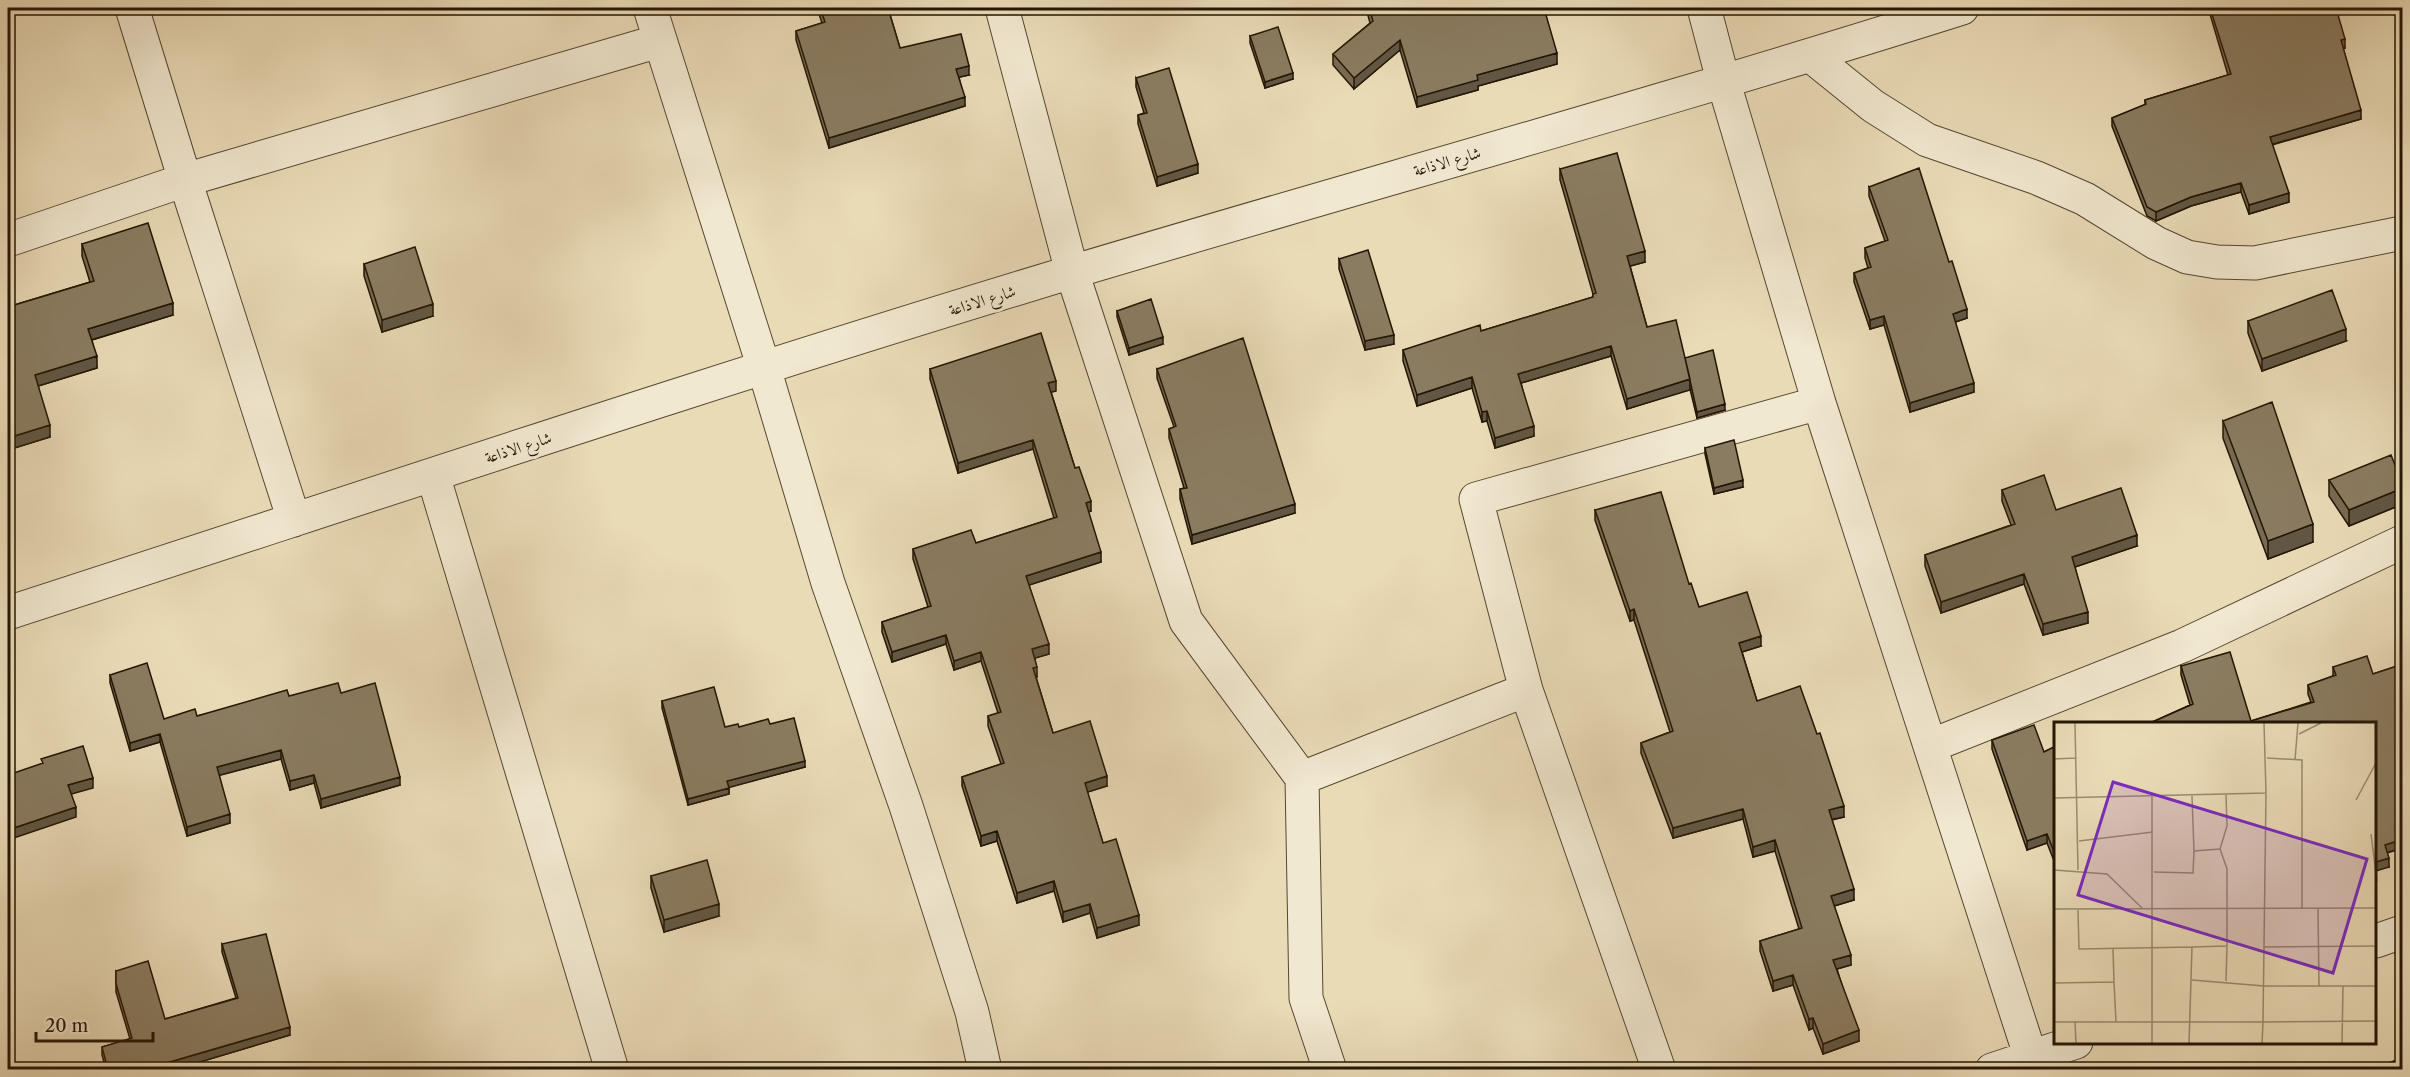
<svg xmlns="http://www.w3.org/2000/svg" width="2410" height="1077" font-family="'Libre Caslon Text',Amiri,serif">
  <style>
    .lines { fill: none; stroke-linecap: round; stroke-linejoin: round }
    .minor-casing { stroke: #554731; stroke-width: 35 }
    .minor { stroke: #f1e8d0; stroke-width: 33 }
    .wall { fill: #776b53; stroke: #231604; stroke-width: 1.5 }
    .shaded-wall { fill: #615744; stroke: #231604; stroke-width: 1.5 }
    .building { fill: #8a7c61; stroke: #231604; stroke-width: 1.5 }
    .labels { text-anchor: middle; stroke-width: 6; stroke-linejoin: round; paint-order: stroke }
    .street-label { font-size: 16px; fill: #231604; stroke: #f1e8d0 }
    .inset-road { fill: none; stroke: #9a8c6f; stroke-width: 1.5 }
    .view { fill: #7b2cbf; fill-opacity: 0.15; stroke: #7b2cbf; stroke-width: 3 }
    .inset-edge { fill: none; stroke: #231604; stroke-width: 3 }
  </style>
  <rect width="100%" height="100%" fill="#eadbb7"/>
  <filter id="stains"><feTurbulence type="fractalNoise" baseFrequency=".00333" numOctaves="4"/><feColorMatrix values="0 0 0 0 .2 0 0 0 0 .09 0 0 0 0 .02 0 0 0 .5 -.17"/></filter>
  <radialGradient id="worn" r=".72"><stop offset=".6" stop-color="#630" stop-opacity="0"/><stop offset="1" stop-color="#630" stop-opacity=".3"/></radialGradient>
  <g class="lines">
    <g class="minor-casing">
      <path id="minor" d="M 132,8 L 185,180 L 294,520
        M 650,8 L 764,368 L 828,583 L 906,806 L 972,1012 L 985,1070
        M 1002,8 L 1072,272 L 1186,621 L 1302,778 L 1306,998 L 1330,1070
        M 1704,8 L 1723,80 L 1819,403 L 2031,1058
        M 1811,56 L 1873,106 L 1927,140 L 2037,178 L 2085,199 L 2156,243 L 2187,257 L 2217,262 L 2255,263 L 2402,233
        M 8,240 L 185,180 L 659,41
        M 433,475 L 612,1070
        M 8,613 C 363,498 717,379 1075,271 C 1370,183 1668,101 1962,8
        M 1526,690 L 1659,1070
        M 1930,746 L 2182,646 L 2402,542
        M 1302,778 L 1526,690 L 1476,499 L 1819,403
        M 2376,941 L 2402,932
        M 1992,1070 L 2076,1042"/>
    </g>
    <use href="#minor" class="minor"/>
  </g>
  <path class="wall" d="M 817,8 L 888,8 L 900,48 L 969,75 L 959,77 L 965,106 L 829,148 L 796,40 L 796,31 L 822,23 Z
    M 1366,8 L 1544,8 L 1557,64 L 1478,86 L 1478,90 L 1417,107 L 1400,50 L 1354,89 L 1333,65 L 1333,54 L 1370,23 Z
    M 2209,8 L 2336,8 L 2345,48 L 2343,48 L 2361,119 L 2272,145 L 2289,202 L 2249,214 L 2241,192 L 2191,206 L 2156,221 L 2147,216 L 2112,126 L 2112,118 L 2145,105 L 2145,100 L 2228,75 L 2209,11 Z
    M 1250,36 L 1293,79 L 1265,88 L 1250,43 Z
    M 1136,78 L 1198,173 L 1157,186 L 1138,124 L 1138,115 L 1144,113 L 1136,87 Z
    M 1560,169 L 1645,262 L 1630,266 L 1647,327 L 1685,358 L 1725,410 L 1697,418 L 1690,389 L 1627,409 L 1611,356 L 1521,383 L 1534,436 L 1495,448 L 1487,421 L 1482,422 L 1472,388 L 1417,406 L 1403,361 L 1403,350 L 1481,331 L 1593,297 L 1593,294 L 1560,180 Z
    M 1869,187 L 1967,318 L 1955,322 L 1974,392 L 1910,412 L 1884,325 L 1870,329 L 1854,282 L 1854,273 L 1868,268 L 1865,258 L 1865,248 L 1885,241 L 1869,196 Z
    M 82,244 L 173,315 L 92,340 L 97,368 L 38,386 L 50,437 L 8,450 L 8,296 L 11,306 L 90,282 L 82,256 Z
    M 1339,259 L 1394,344 L 1365,350 L 1339,269 Z
    M 364,264 L 433,316 L 382,332 L 364,276 Z
    M 1117,311 L 1163,344 L 1129,355 L 1117,317 Z
    M 2248,321 L 2346,341 L 2262,371 L 2248,333 Z
    M 930,369 L 1056,391 L 1051,392 L 1075,468 L 1091,511 L 1088,512 L 1101,562 L 1029,585 L 1049,654 L 1035,658 L 1037,677 L 1036,677 L 1053,733 L 1107,786 L 1087,792 L 1103,843 L 1139,925 L 1097,938 L 1090,913 L 1063,922 L 1054,891 L 1017,903 L 997,841 L 981,846 L 962,786 L 962,777 L 1001,764 L 988,726 L 988,716 L 998,713 L 981,661 L 954,670 L 946,644 L 892,662 L 882,632 L 882,622 L 928,607 L 913,559 L 913,549 L 976,543 L 1054,518 L 1033,449 L 958,473 L 930,379 Z
    M 1157,369 L 1295,513 L 1192,544 L 1180,499 L 1180,489 L 1184,488 L 1169,438 L 1169,429 L 1174,427 L 1157,378 Z
    M 2223,421 L 2313,542 L 2268,559 L 2223,438 Z
    M 1705,448 L 1743,487 L 1714,494 L 1705,454 Z
    M 2329,480 L 2403,485 L 2403,504 L 2349,526 L 2329,496 Z
    M 2002,490 L 2056,510 L 2137,546 L 2075,567 L 2088,623 L 2043,635 L 2024,584 L 1941,613 L 1925,566 L 1925,555 L 2011,525 L 2002,501 Z
    M 1595,510 L 1689,584 L 1699,607 L 1761,646 L 1742,652 L 1757,701 L 1844,817 L 1832,820 L 1854,900 L 1834,906 L 1851,965 L 1837,969 L 1859,1041 L 1823,1054 L 1813,1028 L 1809,1030 L 1793,985 L 1773,991 L 1760,951 L 1760,941 L 1799,929 L 1775,851 L 1753,857 L 1743,819 L 1673,838 L 1641,753 L 1641,743 L 1670,732 L 1634,620 L 1630,621 L 1595,520 Z
    M 2403,664 L 2403,848 L 2387,853 L 2389,867 L 2150,723 L 2190,705 L 2181,675 L 2181,666 L 2251,721 L 2311,702 L 2308,694 L 2308,685 L 2333,676 L 2333,667 L 2373,674 Z
    M 110,675 L 164,719 L 197,716 L 289,696 L 341,693 L 400,785 L 321,808 L 314,783 L 290,790 L 281,759 L 219,775 L 230,823 L 187,836 L 160,742 L 130,751 L 110,683 Z
    M 662,701 L 725,727 L 739,727 L 770,724 L 805,767 L 729,787 L 729,794 L 688,805 L 662,708 Z
    M 1992,740 L 2044,752 L 2056,746 L 2056,866 L 2047,843 L 2027,850 L 1992,749 Z
    M 651,876 L 719,916 L 664,932 L 651,888 Z
    M 222,944 L 290,1035 L 173,1070 L 106,1070 L 102,1055 L 102,1047 L 130,1039 L 116,992 L 116,971 L 165,1019 L 236,998 L 222,952 Z"/>
  <path class="shaded-wall" d="M 519,8 L 528,8 L 519,11 Z
    M 2345,39 L 2345,48 L 2341,49 L 2341,40 Z
    M 1400,40 L 1400,50 L 1354,89 L 1354,78 Z
    M 1557,53 L 1557,64 L 1478,86 L 1478,90 L 1417,107 L 1417,97 L 1477,75 Z
    M 969,66 L 969,75 L 956,78 L 956,69 Z
    M 1293,73 L 1293,79 L 1265,88 L 1265,82 Z
    M 965,97 L 965,106 L 829,148 L 829,138 Z
    M 2361,110 L 2361,119 L 2270,145 L 2270,137 Z
    M 1198,164 L 1198,173 L 1157,186 L 1157,177 Z
    M 2241,183 L 2241,192 L 2191,206 L 2156,221 L 2156,212 L 2191,197 Z
    M 2289,193 L 2289,202 L 2249,214 L 2249,205 Z
    M 1645,251 L 1645,262 L 1627,267 L 1627,256 Z
    M 173,303 L 173,315 L 88,341 L 88,329 Z
    M 433,304 L 433,316 L 382,332 L 382,320 Z
    M 1967,309 L 1967,318 L 1953,323 L 1953,314 Z
    M 1884,316 L 1884,325 L 1870,329 L 1870,320 Z
    M 2346,329 L 2346,341 L 2262,371 L 2262,359 Z
    M 1394,335 L 1394,344 L 1365,350 L 1365,341 Z
    M 1163,337 L 1163,344 L 1129,355 L 1129,348 Z
    M 1611,346 L 1611,356 L 1518,384 L 1518,374 Z
    M 97,356 L 97,368 L 35,387 L 35,375 Z
    M 1472,377 L 1472,388 L 1417,406 L 1417,395 Z
    M 1690,379 L 1690,390 L 1627,409 L 1627,399 Z
    M 1056,381 L 1056,391 L 1048,393 L 1048,383 Z
    M 1974,383 L 1974,392 L 1910,412 L 1910,403 Z
    M 1725,404 L 1725,410 L 1697,418 L 1697,412 Z
    M 1487,411 L 1487,421 L 1482,422 L 1482,412 Z
    M 50,425 L 50,437 L 8,450 L 8,438 Z
    M 1534,426 L 1534,436 L 1495,448 L 1495,438 Z
    M 1033,440 L 1033,449 L 958,473 L 958,463 Z
    M 1743,480 L 1743,487 L 1714,494 L 1714,488 Z
    M 2403,488 L 2403,504 L 2349,526 L 2349,510 Z
    M 1091,501 L 1091,511 L 1086,513 L 1086,503 Z
    M 1295,504 L 1295,513 L 1192,544 L 1192,535 Z
    M 2313,524 L 2313,542 L 2268,559 L 2268,541 Z
    M 2137,535 L 2137,546 L 2072,568 L 2072,557 Z
    M 1101,552 L 1101,562 L 1026,586 L 1026,576 Z
    M 2024,574 L 2024,584 L 1941,613 L 1941,602 Z
    M 1634,609 L 1634,620 L 1630,621 L 1630,611 Z
    M 2088,612 L 2088,623 L 2043,635 L 2043,624 Z
    M 946,635 L 946,644 L 892,662 L 892,652 Z
    M 1761,636 L 1761,646 L 1739,653 L 1739,643 Z
    M 1049,644 L 1049,654 L 1032,659 L 1032,649 Z
    M 981,652 L 981,661 L 954,670 L 954,661 Z
    M 1037,667 L 1037,677 L 1033,678 L 1033,668 Z
    M 160,734 L 160,742 L 130,751 L 130,743 Z
    M 281,750 L 281,759 L 217,776 L 217,767 Z
    M 805,761 L 805,767 L 727,788 L 727,781 Z
    M 314,775 L 314,783 L 290,790 L 290,781 Z
    M 1107,776 L 1107,786 L 1085,793 L 1085,783 Z
    M 400,777 L 400,785 L 321,808 L 321,799 Z
    M 93,778 L 93,788 L 68,795 L 68,785 Z
    M 729,788 L 729,794 L 688,805 L 688,799 Z
    M 1844,806 L 1844,817 L 1829,820 L 1829,810 Z
    M 76,807 L 76,817 L 8,840 L 8,830 Z
    M 1743,809 L 1743,819 L 1673,838 L 1673,828 Z
    M 230,814 L 230,823 L 187,836 L 187,827 Z
    M 997,831 L 997,841 L 981,846 L 981,836 Z
    M 2047,834 L 2047,843 L 2027,850 L 2027,841 Z
    M 2403,839 L 2403,848 L 2385,853 L 2385,845 Z
    M 1775,840 L 1775,851 L 1753,857 L 1753,847 Z
    M 2389,858 L 2389,867 L 2376,871 L 2376,862 Z
    M 1054,881 L 1054,891 L 1017,903 L 1017,893 Z
    M 1854,889 L 1854,900 L 1831,907 L 1831,896 Z
    M 719,904 L 719,916 L 664,932 L 664,920 Z
    M 1090,904 L 1090,913 L 1063,922 L 1063,912 Z
    M 1139,915 L 1139,925 L 1097,938 L 1097,928 Z
    M 1851,955 L 1851,965 L 1833,970 L 1833,960 Z
    M 1793,975 L 1793,985 L 1773,991 L 1773,981 Z
    M 1813,1018 L 1813,1028 L 1809,1030 L 1809,1019 Z
    M 290,1027 L 290,1035 L 173,1070 L 149,1070 L 149,1068 Z
    M 1859,1030 L 1859,1041 L 1823,1054 L 1823,1044 Z"/>
  <path class="building" d="M 820,8 L 888,8 L 900,48 L 961,34 L 969,66 L 956,69 L 965,97 L 829,138 L 796,31 L 825,22 Z
    M 1369,8 L 1544,8 L 1557,53 L 1477,75 L 1478,80 L 1417,97 L 1400,40 L 1354,78 L 1333,54 L 1373,21 Z
    M 2210,8 L 2336,8 L 2345,39 L 2341,40 L 2361,110 L 2270,137 L 2289,193 L 2249,205 L 2241,183 L 2191,197 L 2156,212 L 2147,207 L 2112,118 L 2146,104 L 2145,100 L 2231,74 Z
    M 1278,27 L 1293,73 L 1265,82 L 1250,36 Z
    M 1169,68 L 1198,164 L 1157,177 L 1138,115 L 1147,113 L 1136,78 Z
    M 1617,153 L 1645,251 L 1627,256 L 1647,327 L 1676,320 L 1690,379 L 1627,399 L 1611,346 L 1518,374 L 1534,426 L 1495,438 L 1487,411 L 1482,412 L 1472,377 L 1417,395 L 1403,350 L 1480,325 L 1481,331 L 1593,297 L 1593,294 L 1596,293 L 1560,169 Z
    M 1919,168 L 1949,262 L 1952,261 L 1967,309 L 1953,314 L 1974,383 L 1910,403 L 1884,316 L 1870,320 L 1854,273 L 1871,267 L 1865,248 L 1888,240 L 1869,187 Z
    M 148,223 L 173,303 L 88,329 L 97,356 L 35,375 L 50,425 L 8,438 L 8,296 L 11,306 L 94,281 L 82,244 Z
    M 415,247 L 433,304 L 382,320 L 364,264 Z
    M 1368,250 L 1394,335 L 1365,341 L 1339,259 Z
    M 2332,290 L 2346,329 L 2262,359 L 2248,321 Z
    M 1151,299 L 1163,337 L 1129,348 L 1117,311 Z
    M 1041,333 L 1056,381 L 1048,383 L 1075,468 L 1079,467 L 1091,501 L 1086,503 L 1101,552 L 1026,576 L 1049,644 L 1032,649 L 1037,667 L 1033,668 L 1053,733 L 1090,721 L 1107,776 L 1085,783 L 1103,843 L 1116,839 L 1139,915 L 1097,928 L 1090,904 L 1063,912 L 1054,881 L 1017,893 L 997,831 L 981,836 L 962,777 L 1004,763 L 988,716 L 1001,712 L 981,652 L 954,661 L 946,635 L 892,652 L 882,622 L 931,606 L 913,549 L 971,530 L 976,543 L 1057,517 L 1033,440 L 958,463 L 930,369 Z
    M 1243,338 L 1295,504 L 1192,535 L 1180,489 L 1187,488 L 1169,429 L 1176,426 L 1157,369 Z
    M 1713,350 L 1725,404 L 1697,412 L 1685,358 Z
    M 2272,402 L 2313,524 L 2268,541 L 2223,421 Z
    M 1734,440 L 1743,480 L 1714,488 L 1705,448 Z
    M 2391,455 L 2403,485 L 2403,488 L 2349,510 L 2329,480 Z
    M 2044,475 L 2056,510 L 2121,488 L 2137,535 L 2072,557 L 2088,612 L 2043,624 L 2024,574 L 1941,602 L 1925,555 L 2015,524 L 2002,490 Z
    M 1661,492 L 1689,584 L 1691,583 L 1699,607 L 1747,592 L 1761,636 L 1739,643 L 1757,701 L 1800,686 L 1817,734 L 1820,733 L 1844,806 L 1829,810 L 1854,889 L 1831,896 L 1851,955 L 1833,960 L 1859,1030 L 1823,1044 L 1813,1018 L 1809,1019 L 1793,975 L 1773,981 L 1760,941 L 1802,928 L 1775,840 L 1753,847 L 1743,809 L 1673,828 L 1641,743 L 1673,731 L 1634,609 L 1630,611 L 1595,510 Z
    M 2230,652 L 2251,721 L 2314,702 L 2308,685 L 2336,675 L 2333,667 L 2367,656 L 2373,674 L 2403,664 L 2403,839 L 2385,845 L 2389,858 L 2376,862 L 2376,723 L 2150,723 L 2193,704 L 2181,666 Z
    M 147,663 L 164,719 L 195,709 L 197,716 L 287,690 L 289,696 L 338,683 L 341,693 L 375,683 L 400,777 L 321,799 L 314,775 L 290,781 L 281,750 L 217,767 L 230,814 L 187,827 L 160,734 L 130,743 L 110,675 Z
    M 714,687 L 725,727 L 738,724 L 739,727 L 768,719 L 770,724 L 794,718 L 805,761 L 727,781 L 729,788 L 688,799 L 662,701 Z
    M 2034,725 L 2044,752 L 2056,746 L 2056,857 L 2047,834 L 2027,841 L 1992,740 Z
    M 83,746 L 93,778 L 68,785 L 76,807 L 8,830 L 8,775 L 43,763 L 41,759 Z
    M 707,860 L 719,904 L 664,920 L 651,876 Z
    M 266,934 L 290,1027 L 149,1068 L 150,1070 L 108,1070 L 102,1047 L 132,1038 L 116,984 L 116,971 L 148,961 L 165,1019 L 238,998 L 222,944 Z
    M 2403,1058 L 2403,1070 L 2366,1070 Z"/>
  <g class="labels">
    <g class="street-label">
      <text transform="translate(1447 161) rotate(-16)" y="6">شارع الاذاعة</text>
      <text transform="translate(982 300) rotate(-17)" y="6">شارع الاذاعة</text>
      <text transform="translate(518 447) rotate(-18)" y="6">شارع الاذاعة</text>
    </g>
  </g>
  <g transform="translate(2054 722)">
    <rect width="322" height="322" fill="#eadbb7"/>
    <path class="inset-road" d="M 21,1 L 24,148M 245,12 L 267,1M 213,36 L 248,38 L 248,187M 0,37 L 21,36M 241,38 L 244,1M 98,74 L 98,322M 138,74 L 140,129M 0,76 L 212,71 L 210,1M 302,78 L 323,39M 317,112 L 323,159M 25,119 L 99,110M 0,148 L 53,152 L 89,187M 100,150 L 139,151 L 140,129 L 166,127M 0,187 L 323,186M 264,187 L 265,264M 24,188 L 25,227 L 138,225 L 135,322M 138,225 L 173,224 L 173,147 L 166,127 L 173,104 L 172,73M 210,225 L 323,224M 59,227 L 60,260M 138,258 L 210,264 L 323,264M 172,259 L 173,224M 0,261 L 60,260 L 62,300M 0,300 L 209,300 L 212,71M 21,300 L 22,322M 208,322 L 209,300 L 323,299M 288,322 L 289,264"/>
    <path class="view" d="M 59,60 L 313,137 L 279,251 L 24,173 Z"/>
    <rect width="322" height="322" class="inset-edge"/>
  </g>
  <rect width="2410" height="1077" fill="none" stroke="#eadbb7" stroke-width="30"/>
  <rect x="9" y="9" width="2392" height="1059" fill="none" stroke="#231604" stroke-width="3"/>
  <rect x="15" y="15" width="2380" height="1047" fill="none" stroke="#231604" stroke-width="1.5"/>
  <path d="M36 1032v9h117v-9" fill="none" stroke="#231604" stroke-width="3"/>
  <text x="45" y="1032" font-size="18" fill="#231604" stroke="#f1e8d0" stroke-width="4.5" paint-order="stroke">20 m</text>
  <rect width="100%" height="100%" filter="url(#stains)"/>
  <rect width="100%" height="100%" fill="url(#worn)"/>
</svg>
